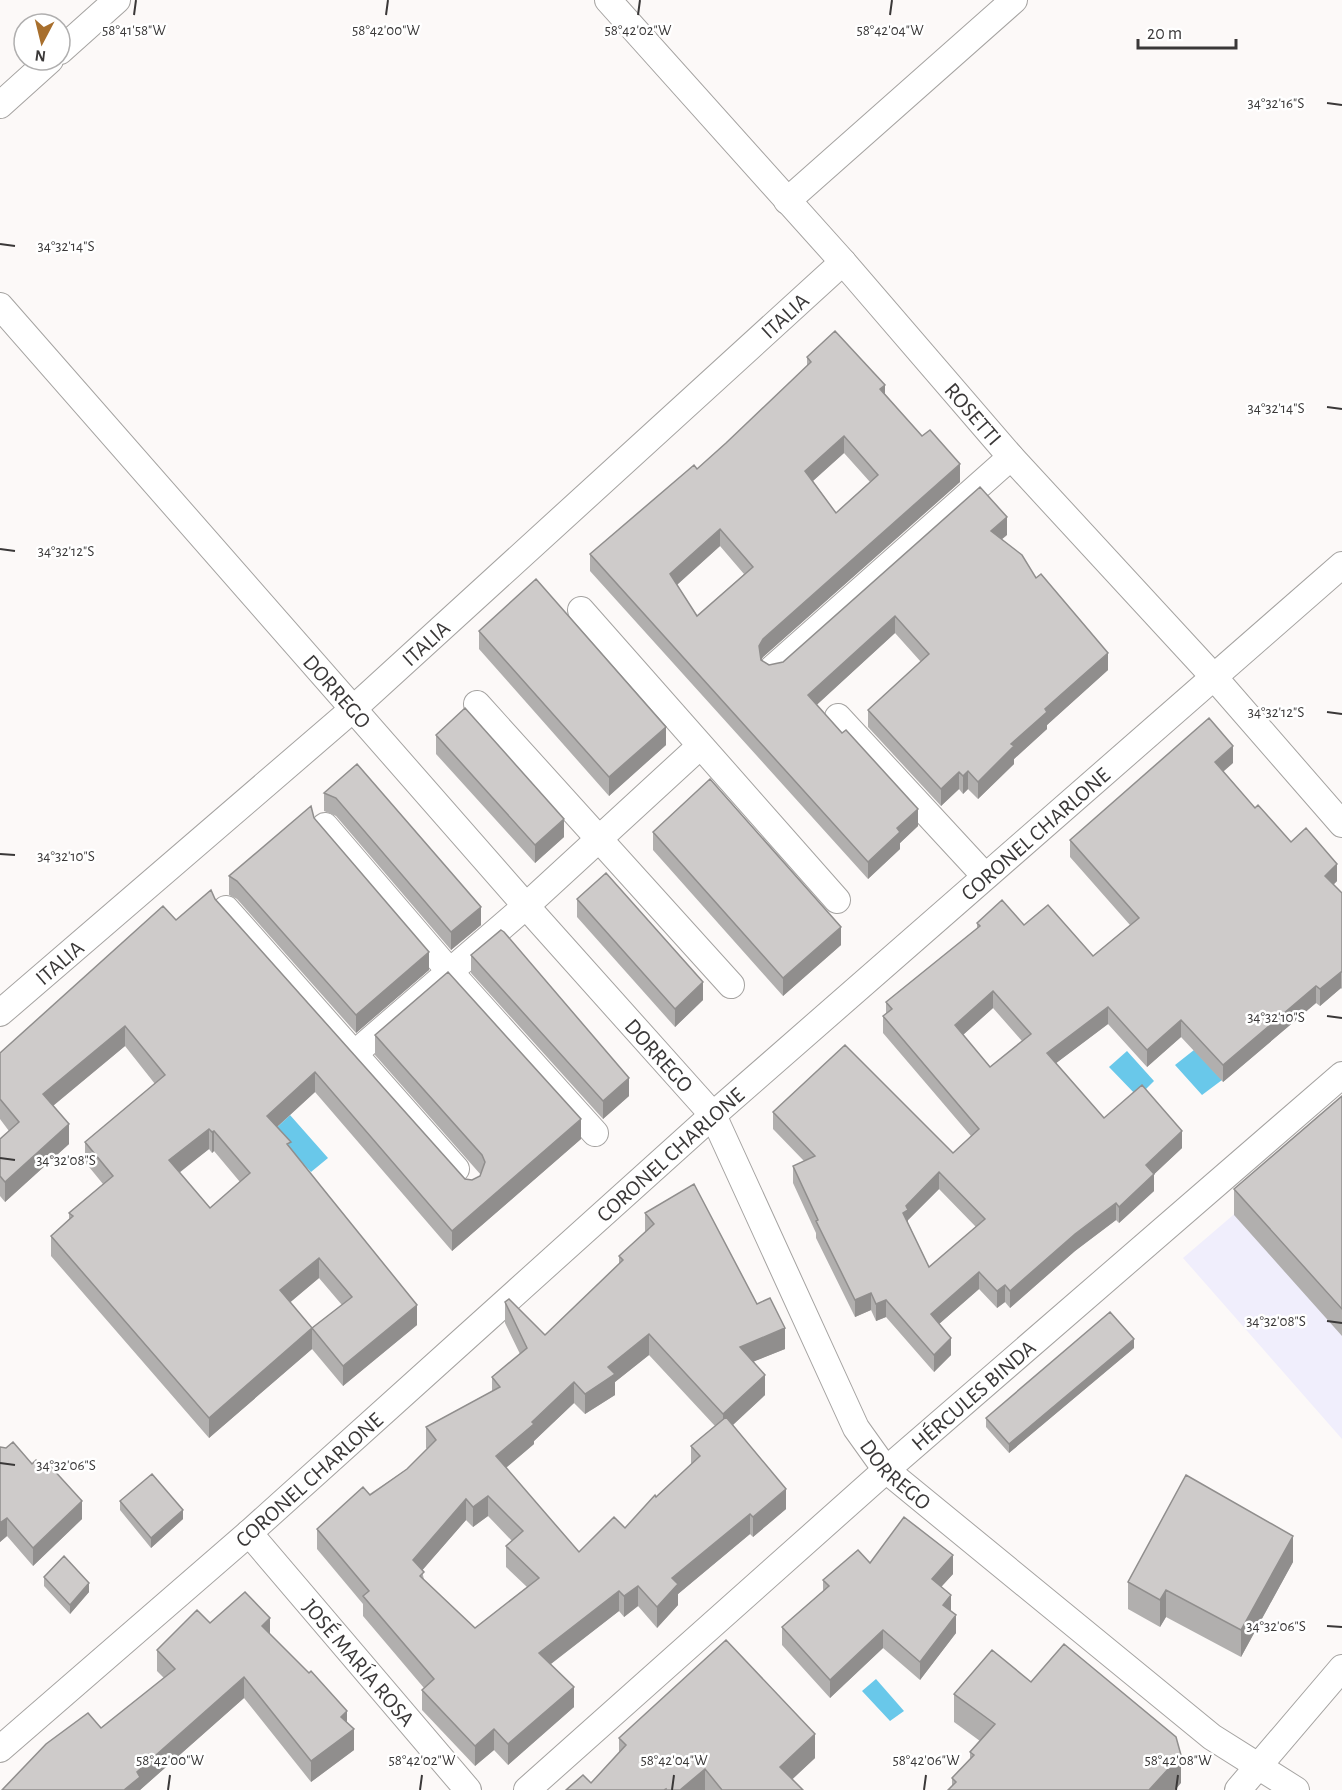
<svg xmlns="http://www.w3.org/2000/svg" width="1342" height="1790" font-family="'Alegreya Sans',sans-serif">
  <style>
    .education { fill: #f0eefc }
    .water { fill: #69c8ea }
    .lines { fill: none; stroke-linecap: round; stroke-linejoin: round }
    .minor-casing { stroke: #a5a3a1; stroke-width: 28 }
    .minor { stroke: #fff; stroke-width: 26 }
    .wall { fill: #b1afae; fill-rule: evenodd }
    .shaded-wall { fill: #908e8d }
    .building { fill: #cecbca; stroke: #908e8d; stroke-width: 1.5; fill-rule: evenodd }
    .ticks { fill: none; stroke: #3a3838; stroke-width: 2 }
    .labels { text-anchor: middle; stroke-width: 5; stroke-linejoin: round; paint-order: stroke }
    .street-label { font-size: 22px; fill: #3a3838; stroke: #fff }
    .ticks-label { font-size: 15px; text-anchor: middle; fill: #3a3838; stroke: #fff; stroke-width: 5; stroke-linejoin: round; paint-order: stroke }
  </style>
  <rect width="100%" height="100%" fill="#fcf9f8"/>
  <path class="education" d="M 1342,1122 L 1342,1439 L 1183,1258 Z"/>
  <path class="water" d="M 1194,1050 L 1222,1080 L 1202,1095 L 1175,1065 Z
    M 1127,1051 L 1154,1081 L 1138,1097 L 1109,1067 Z
    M 290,1115 L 328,1158 L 311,1172 L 273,1131 Z
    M 876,1679 L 904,1711 L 890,1721 L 862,1691 Z"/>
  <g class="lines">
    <g class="minor-casing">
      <g id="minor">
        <path id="s1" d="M 608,0 L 843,262 L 1011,457 L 1213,676 L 1342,824"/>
        <path d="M 60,51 L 117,0"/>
        <path d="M 0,105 L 50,60"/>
        <path d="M 787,201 L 1014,0"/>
        <path id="s2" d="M 0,306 L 526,906 L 713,1115 L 856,1428 L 886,1470 L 1212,1737 L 1296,1790"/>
        <path d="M 581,610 L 837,900"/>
        <path d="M 773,668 L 1011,457"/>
        <path d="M 477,704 L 731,985"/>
        <path d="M 838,717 L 985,876"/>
        <path d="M 325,826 L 451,973 L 595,1133"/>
        <path d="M 226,909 L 456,1169"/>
        <path id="s3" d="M 0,1013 L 353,709 L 843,262"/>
        <path d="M 354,1054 L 526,906 L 699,747"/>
        <path id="s4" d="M 249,1533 L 468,1790"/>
        <path id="s5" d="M 0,1749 L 249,1533 L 713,1115 L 1342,565"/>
        <path id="s6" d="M 527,1790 L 886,1470 L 1342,1075"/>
        <path d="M 1238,1790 L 1342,1668"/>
      </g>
    </g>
    <use href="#minor" class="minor"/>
  </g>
  <path class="wall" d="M 807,357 L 885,394 L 960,482 L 763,657 L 761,660 L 769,665 L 783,662 L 1007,535 L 1002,539 L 1036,578 L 1108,670 L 1047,725 L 1047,729 L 1014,759 L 1014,764 L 978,799 L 968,789 L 963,794 L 959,789 L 941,806 L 868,727 L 868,710 L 921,662 L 895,633 L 816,705 L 918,826 L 900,843 L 900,849 L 868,879 L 590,571 L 590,554 L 697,469 L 726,443 L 807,366 ZM 844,453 L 870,482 L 836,513 L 813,481 ZM 720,546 L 744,574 L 697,616 L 677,585 Z
    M 479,631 L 666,745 L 609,796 L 479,649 Z
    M 436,735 L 564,837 L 535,863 L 436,754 Z
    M 1233,763 L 1223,771 L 1255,808 L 1291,842 L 1337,881 L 1333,885 L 1342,893 L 1342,989 L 1341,988 L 1320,1006 L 1316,1003 L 1223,1082 L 1181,1037 L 1147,1067 L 1108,1024 L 1056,1063 L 1104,1118 L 1182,1148 L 1154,1174 L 1154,1191 L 1119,1223 L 1116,1220 L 1075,1251 L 1010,1308 L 1005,1302 L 997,1308 L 979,1289 L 939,1324 L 951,1355 L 934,1372 L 886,1317 L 876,1321 L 871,1310 L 855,1317 L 816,1238 L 816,1233 L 793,1183 L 793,1166 L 804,1161 L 773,1129 L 773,1112 L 953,1153 L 971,1136 L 883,1033 L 883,1016 L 886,1014 L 886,1002 L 977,929 L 977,923 L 1024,925 L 1093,956 L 1130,925 L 1070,857 L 1070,840 ZM 993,1008 L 1022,1041 L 990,1067 L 963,1035 ZM 939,1189 L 976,1227 L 929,1267 L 908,1223 L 908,1220 Z
    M 357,764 L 481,925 L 451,950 L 336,816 L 324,811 L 324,793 Z
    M 314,818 L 429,970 L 356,1033 L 237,899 L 229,895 L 229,876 Z
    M 653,832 L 841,945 L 783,996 L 653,850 Z
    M 215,899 L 465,1179 L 472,1180 L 481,1175 L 375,1055 L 375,1035 L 581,1139 L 452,1251 L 315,1092 L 277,1127 L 291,1148 L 417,1325 L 343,1386 L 312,1349 L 209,1438 L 51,1256 L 51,1236 L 69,1219 L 69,1213 L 103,1184 L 85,1162 L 85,1142 L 155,1084 L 125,1046 L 53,1106 L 69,1144 L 5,1202 L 0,1196 L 0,1139 L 9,1131 L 0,1119 L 0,1053 L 176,920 ZM 209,1149 L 212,1153 L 214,1151 L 240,1182 L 210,1208 L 179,1172 ZM 319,1278 L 342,1305 L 312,1328 L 290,1302 Z
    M 577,899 L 703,1000 L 675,1027 L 577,917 Z
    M 471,955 L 629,1096 L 603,1119 L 471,973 Z
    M 1342,1096 L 1342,1336 L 1234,1215 L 1234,1189 Z
    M 645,1213 L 757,1304 L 785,1349 L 754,1361 L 765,1395 L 733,1425 L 786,1509 L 753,1537 L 750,1534 L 678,1594 L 678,1605 L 657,1628 L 638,1606 L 624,1617 L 619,1611 L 551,1664 L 574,1707 L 508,1765 L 494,1750 L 475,1766 L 422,1710 L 422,1690 L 424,1688 L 363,1616 L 363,1604 L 317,1549 L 317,1529 L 407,1469 L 427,1449 L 426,1448 L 426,1427 L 492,1391 L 492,1377 L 520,1354 L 505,1323 L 505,1302 L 545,1335 L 619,1264 L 619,1256 L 645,1232 ZM 649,1355 L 715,1426 L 691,1446 L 691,1464 L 625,1528 L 579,1552 L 506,1468 L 534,1444 L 534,1441 L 574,1403 L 585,1414 L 615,1395 L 615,1382 ZM 488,1516 L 512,1541 L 506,1546 L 506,1567 L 527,1587 L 475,1628 L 424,1580 L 422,1570 L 466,1520 L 473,1527 Z
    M 1134,1348 L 1009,1453 L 986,1427 L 986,1418 Z
    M 0,1447 L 82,1519 L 33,1566 L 7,1536 L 0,1542 Z
    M 120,1501 L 183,1519 L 151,1548 L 120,1510 Z
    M 1293,1562 L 1241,1657 L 1166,1617 L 1160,1627 L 1128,1609 L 1128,1582 Z
    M 870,1563 L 953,1574 L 941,1587 L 951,1611 L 956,1633 L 920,1680 L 883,1648 L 830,1698 L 782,1645 L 782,1627 L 823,1591 L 823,1580 Z
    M 44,1577 L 89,1592 L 70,1614 L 44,1586 Z
    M 210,1623 L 270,1635 L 347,1722 L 354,1750 L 311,1782 L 244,1698 L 140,1790 L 101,1728 L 164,1678 L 157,1671 L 157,1650 Z
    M 1031,1682 L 1181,1783 L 952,1786 L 952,1778 L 970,1759 L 970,1752 L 980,1741 L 954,1722 L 954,1694 Z
    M 619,1738 L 815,1758 L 792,1779 L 803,1790 L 566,1790 L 591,1783 L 619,1753 Z"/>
  <path class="shaded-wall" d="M 885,385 L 885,402 L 880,389 Z
    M 844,436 L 844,453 L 805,488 L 805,471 Z
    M 960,464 L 960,482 L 763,657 L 759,664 L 759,646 L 763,639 Z
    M 1007,517 L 1007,535 L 991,548 L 991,531 Z
    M 720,529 L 720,546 L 670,591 L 670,574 Z
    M 895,616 L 895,633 L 808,713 L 808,695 Z
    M 1108,653 L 1108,670 L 1047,725 L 1047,729 L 1014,759 L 1014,764 L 978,799 L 978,782 L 1011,744 L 1045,709 Z
    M 666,727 L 666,745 L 609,796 L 609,777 Z
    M 1233,746 L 1233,763 L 1215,779 L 1215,762 Z
    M 968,771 L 968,789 L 963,794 L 963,776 Z
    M 959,772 L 959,789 L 941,806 L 941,789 Z
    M 918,809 L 918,826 L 900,843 L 900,849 L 868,879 L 868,862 L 897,828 Z
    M 564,819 L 564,837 L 535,863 L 535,845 Z
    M 1337,864 L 1337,881 L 1325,893 L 1325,876 Z
    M 481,907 L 481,925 L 451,950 L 451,932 Z
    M 841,927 L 841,945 L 783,996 L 783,978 Z
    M 429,952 L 429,970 L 356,1033 L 356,1015 Z
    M 1341,972 L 1341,988 L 1320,1006 L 1320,989 Z
    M 703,982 L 703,1000 L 675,1027 L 675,1009 Z
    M 1316,986 L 1316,1003 L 1223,1082 L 1223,1065 Z
    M 993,991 L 993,1008 L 955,1042 L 955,1025 Z
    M 1108,1007 L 1108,1024 L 1047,1070 L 1047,1053 Z
    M 1181,1020 L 1181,1037 L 1147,1067 L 1147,1050 Z
    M 125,1026 L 125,1046 L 43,1114 L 43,1094 Z
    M 315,1072 L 315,1092 L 267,1136 L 267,1116 Z
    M 629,1078 L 629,1096 L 603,1119 L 603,1101 Z
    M 581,1119 L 581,1139 L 452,1251 L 452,1231 Z
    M 69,1124 L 69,1144 L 5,1202 L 5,1182 Z
    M 209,1129 L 209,1149 L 169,1181 L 169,1160 Z
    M 214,1131 L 214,1151 L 212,1153 L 212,1132 Z
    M 1182,1131 L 1182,1148 L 1147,1181 L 1154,1174 L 1154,1191 L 1119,1223 L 1119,1207 L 1146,1165 Z
    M 939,1172 L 939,1189 L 908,1220 L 908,1227 L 903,1213 L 906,1206 Z
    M 1116,1203 L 1116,1220 L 1075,1251 L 1010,1308 L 1010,1291 L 1075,1234 Z
    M 319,1258 L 319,1278 L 280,1311 L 280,1290 Z
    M 979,1272 L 979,1289 L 931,1331 L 931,1314 Z
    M 1005,1285 L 1005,1302 L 997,1308 L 997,1291 Z
    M 871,1293 L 871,1310 L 855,1317 L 855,1300 Z
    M 886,1300 L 886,1317 L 876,1321 L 876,1304 Z
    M 417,1305 L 417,1325 L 343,1386 L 343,1366 Z
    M 312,1328 L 312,1349 L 209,1438 L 209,1418 Z
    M 785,1328 L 785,1349 L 740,1367 L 740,1347 Z
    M 649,1334 L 649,1355 L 615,1382 L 615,1395 L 585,1414 L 585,1394 L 608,1367 Z
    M 951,1338 L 951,1355 L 934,1372 L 934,1355 Z
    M 1134,1339 L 1134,1348 L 1009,1453 L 1009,1444 Z
    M 765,1375 L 765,1395 L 723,1434 L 723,1414 Z
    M 574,1382 L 574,1403 L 534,1441 L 534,1444 L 496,1476 L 496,1456 Z
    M 786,1489 L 786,1509 L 753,1537 L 753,1517 Z
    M 488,1496 L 488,1516 L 473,1527 L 473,1507 Z
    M 466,1499 L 466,1520 L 413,1581 L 413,1560 Z
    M 82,1501 L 82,1519 L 33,1566 L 33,1548 Z
    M 183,1510 L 183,1519 L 151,1548 L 151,1538 Z
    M 750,1514 L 750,1534 L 678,1594 L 678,1605 L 657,1628 L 657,1607 L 672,1578 Z
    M 7,1518 L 7,1536 L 0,1542 L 0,1523 Z
    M 1293,1536 L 1293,1562 L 1241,1657 L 1241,1630 Z
    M 953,1555 L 953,1574 L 932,1597 L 932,1579 Z
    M 89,1583 L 89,1592 L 70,1614 L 70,1605 Z
    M 638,1586 L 638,1606 L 624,1617 L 624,1596 Z
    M 1166,1590 L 1166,1617 L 1160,1627 L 1160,1600 Z
    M 619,1591 L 619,1611 L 539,1673 L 539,1653 Z
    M 951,1595 L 951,1613 L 943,1605 Z
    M 956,1615 L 956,1633 L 920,1680 L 920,1662 Z
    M 270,1618 L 270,1639 L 262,1626 Z
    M 883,1630 L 883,1648 L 830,1698 L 830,1680 Z
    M 244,1677 L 244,1698 L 140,1790 L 124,1790 L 137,1772 Z
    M 574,1687 L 574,1707 L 508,1765 L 508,1744 Z
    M 347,1711 L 347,1732 L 341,1717 Z
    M 354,1729 L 354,1750 L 311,1782 L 311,1761 Z
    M 494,1729 L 494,1750 L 475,1766 L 475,1746 Z
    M 815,1734 L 815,1758 L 781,1790 L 780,1767 Z
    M 1181,1755 L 1181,1783 L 1175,1790 L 1149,1790 Z
    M 705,1769 L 705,1790 L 680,1790 Z"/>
  <path class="building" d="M 835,331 L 885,385 L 880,389 L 922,436 L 930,430 L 960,464 L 763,639 L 759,646 L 761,660 L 769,665 L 783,662 L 980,487 L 1007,517 L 991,531 L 1022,555 L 1036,578 L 1041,574 L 1108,653 L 1045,709 L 1047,712 L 1011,744 L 1014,746 L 978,782 L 968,771 L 963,776 L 959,772 L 941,789 L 868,710 L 929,654 L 895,616 L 808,695 L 842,733 L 846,730 L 918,809 L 897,828 L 900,832 L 868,862 L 590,554 L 694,465 L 697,469 L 726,443 L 811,362 L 807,357 ZM 844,436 L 878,475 L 836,513 L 805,471 ZM 720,529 L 753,567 L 697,616 L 670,574 Z
    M 536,579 L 666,727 L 609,777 L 479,631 Z
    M 465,708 L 564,819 L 535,845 L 436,735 Z
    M 1209,718 L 1233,746 L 1215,762 L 1255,808 L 1258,805 L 1291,842 L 1306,828 L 1337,864 L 1325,876 L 1342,893 L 1342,972 L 1341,972 L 1320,989 L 1316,986 L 1223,1065 L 1181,1020 L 1147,1050 L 1108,1007 L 1047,1053 L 1104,1118 L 1142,1085 L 1182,1131 L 1146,1165 L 1154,1174 L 1119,1207 L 1116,1203 L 1075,1234 L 1010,1291 L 1005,1285 L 997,1291 L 979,1272 L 931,1314 L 951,1338 L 934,1355 L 886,1300 L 876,1304 L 871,1293 L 855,1300 L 816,1221 L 818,1220 L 793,1166 L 815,1156 L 773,1112 L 845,1045 L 953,1153 L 979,1129 L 883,1016 L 892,1009 L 886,1002 L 980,926 L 977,923 L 1002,900 L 1024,925 L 1048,905 L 1093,956 L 1139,918 L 1070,840 ZM 993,991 L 1031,1034 L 990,1067 L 955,1025 ZM 939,1172 L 985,1219 L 929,1267 L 903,1213 L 908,1210 L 906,1206 Z
    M 357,764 L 481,907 L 451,932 L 336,798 L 324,793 Z
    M 710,779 L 841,927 L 783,978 L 653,832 Z
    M 311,806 L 314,818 L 429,952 L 356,1015 L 237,881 L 229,876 Z
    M 606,873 L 703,982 L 675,1009 L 577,899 Z
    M 211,890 L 215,899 L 465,1179 L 472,1180 L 480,1176 L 485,1162 L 482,1155 L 375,1035 L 448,972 L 581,1119 L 452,1231 L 315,1072 L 267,1116 L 291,1142 L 287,1144 L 328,1195 L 417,1305 L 343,1366 L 312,1328 L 209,1418 L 51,1236 L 73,1216 L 69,1213 L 113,1176 L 85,1142 L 165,1075 L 125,1026 L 43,1094 L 69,1124 L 5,1182 L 0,1176 L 0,1139 L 19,1122 L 0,1099 L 0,1053 L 163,906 L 176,920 ZM 209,1129 L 212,1132 L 214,1131 L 250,1173 L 210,1208 L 169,1160 ZM 319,1258 L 352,1297 L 312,1328 L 280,1290 Z
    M 501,930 L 504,932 L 629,1078 L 603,1101 L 471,955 Z
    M 1342,1096 L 1342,1309 L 1234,1189 Z
    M 694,1184 L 757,1304 L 770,1298 L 785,1328 L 740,1347 L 765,1375 L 723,1414 L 649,1334 L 608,1367 L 615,1374 L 585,1394 L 574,1382 L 532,1422 L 534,1424 L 496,1456 L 579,1552 L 614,1517 L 625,1528 L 655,1495 L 656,1497 L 700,1456 L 691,1446 L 726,1417 L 786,1489 L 753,1517 L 750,1514 L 672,1578 L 678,1584 L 657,1607 L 638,1586 L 624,1596 L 619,1591 L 539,1653 L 574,1687 L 508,1744 L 494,1729 L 475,1746 L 422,1690 L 434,1679 L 363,1596 L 369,1591 L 317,1529 L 363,1487 L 370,1495 L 407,1469 L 436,1440 L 426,1427 L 500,1387 L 492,1377 L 527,1348 L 505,1302 L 509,1299 L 545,1335 L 623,1260 L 619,1256 L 654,1224 L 645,1213 ZM 488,1496 L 523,1531 L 506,1546 L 539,1578 L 475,1628 L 420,1576 L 424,1572 L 413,1560 L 466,1499 L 473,1507 Z
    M 1110,1312 L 1134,1339 L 1009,1444 L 986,1418 Z
    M 13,1442 L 32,1464 L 36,1460 L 46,1471 L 51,1467 L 82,1501 L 33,1548 L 7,1518 L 0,1523 L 0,1447 L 6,1448 Z
    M 152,1474 L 183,1510 L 151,1538 L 120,1501 Z
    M 1186,1475 L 1293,1536 L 1241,1630 L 1166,1590 L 1160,1600 L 1128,1582 Z
    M 904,1517 L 953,1555 L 932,1579 L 951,1595 L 943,1605 L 956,1615 L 920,1662 L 883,1630 L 830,1680 L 782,1627 L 829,1586 L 823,1580 L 858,1550 L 870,1563 Z
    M 64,1556 L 89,1583 L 70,1605 L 44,1577 Z
    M 245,1592 L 270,1618 L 262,1626 L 309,1673 L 311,1671 L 347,1711 L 341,1717 L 354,1729 L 311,1761 L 244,1677 L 137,1772 L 140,1777 L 124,1790 L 2,1790 L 46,1744 L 88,1713 L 101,1728 L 175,1669 L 157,1650 L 197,1610 L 210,1623 Z
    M 726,1640 L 815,1734 L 780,1767 L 803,1790 L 722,1790 L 705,1769 L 680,1790 L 666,1790 L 666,1789 L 664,1790 L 566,1790 L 583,1775 L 591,1783 L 626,1745 L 619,1738 Z
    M 1064,1644 L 1176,1737 L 1181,1755 L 1149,1790 L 948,1790 L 956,1782 L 952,1778 L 974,1755 L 970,1752 L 995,1724 L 954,1694 L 992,1650 L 1031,1682 Z"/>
  <path class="ticks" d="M 134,15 L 136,0M 386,15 L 388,0M 638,15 L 640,0M 890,15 L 892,0M 1327,103 L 1342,105M 0,244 L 15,246M 1327,407 L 1342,409M 0,549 L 15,551M 1327,712 L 1342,714M 0,854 L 15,855M 1327,1016 L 1342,1018M 0,1158 L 15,1160M 1327,1321 L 1342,1323M 0,1463 L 15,1465M 1327,1626 L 1342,1627M 168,1790 L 170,1775M 420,1790 L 422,1775M 672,1790 L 674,1775M 924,1790 L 926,1775M 1176,1790 L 1178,1775"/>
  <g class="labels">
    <g class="street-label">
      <text dy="8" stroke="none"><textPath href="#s3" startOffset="1050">ITALIA</textPath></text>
      <text dy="8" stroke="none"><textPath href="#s1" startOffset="552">ROSETTI</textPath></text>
      <text dy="8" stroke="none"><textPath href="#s3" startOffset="564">ITALIA</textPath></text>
      <text dy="8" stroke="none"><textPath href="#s2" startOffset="512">DORREGO</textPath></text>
      <text dy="8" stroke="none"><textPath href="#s5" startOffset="1382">CORONEL CHARLONE</textPath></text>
      <text dy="8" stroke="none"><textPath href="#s3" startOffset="78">ITALIA</textPath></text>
      <text dy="8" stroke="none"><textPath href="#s2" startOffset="998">DORREGO</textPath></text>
      <text dy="8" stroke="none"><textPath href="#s5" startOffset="896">CORONEL CHARLONE</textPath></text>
      <text dy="8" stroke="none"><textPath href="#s6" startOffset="596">HÉRCULES BINDA</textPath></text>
      <text dy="8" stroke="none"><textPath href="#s2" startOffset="1484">DORREGO</textPath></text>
      <text dy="8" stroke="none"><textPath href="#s5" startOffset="410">CORONEL CHARLONE</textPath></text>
      <text dy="8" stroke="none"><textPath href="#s4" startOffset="170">JOSÉ MARÍA ROSA</textPath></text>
    </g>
  </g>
  <g class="ticks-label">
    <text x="134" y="35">58°41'58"W</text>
    <text x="386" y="35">58°42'00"W</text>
    <text x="638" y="35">58°42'02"W</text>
    <text x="890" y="35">58°42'04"W</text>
    <text x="1276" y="108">34°32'16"S</text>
    <text x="66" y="251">34°32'14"S</text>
    <text x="1276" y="413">34°32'14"S</text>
    <text x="66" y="556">34°32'12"S</text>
    <text x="1276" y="717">34°32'12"S</text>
    <text x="66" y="861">34°32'10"S</text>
    <text x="1276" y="1022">34°32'10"S</text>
    <text x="66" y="1165">34°32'08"S</text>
    <text x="1276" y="1326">34°32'08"S</text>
    <text x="66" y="1470">34°32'06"S</text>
    <text x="1276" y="1631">34°32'06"S</text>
    <text x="170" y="1765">58°42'00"W</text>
    <text x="422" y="1765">58°42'02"W</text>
    <text x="674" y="1765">58°42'04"W</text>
    <text x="926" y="1765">58°42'06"W</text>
    <text x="1178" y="1765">58°42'08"W</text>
  </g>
  <g transform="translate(42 42) rotate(187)"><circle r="28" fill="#ffffff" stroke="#b0afaf" stroke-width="1.5"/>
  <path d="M0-4.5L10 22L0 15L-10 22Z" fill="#a86f2d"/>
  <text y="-9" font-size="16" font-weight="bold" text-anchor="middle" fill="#3a3838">N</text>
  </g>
  <path d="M1138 39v9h98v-9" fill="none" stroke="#3a3838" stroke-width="3"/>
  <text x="1147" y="39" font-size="18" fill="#3a3838" stroke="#ffffff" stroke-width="4.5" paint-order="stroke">20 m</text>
</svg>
